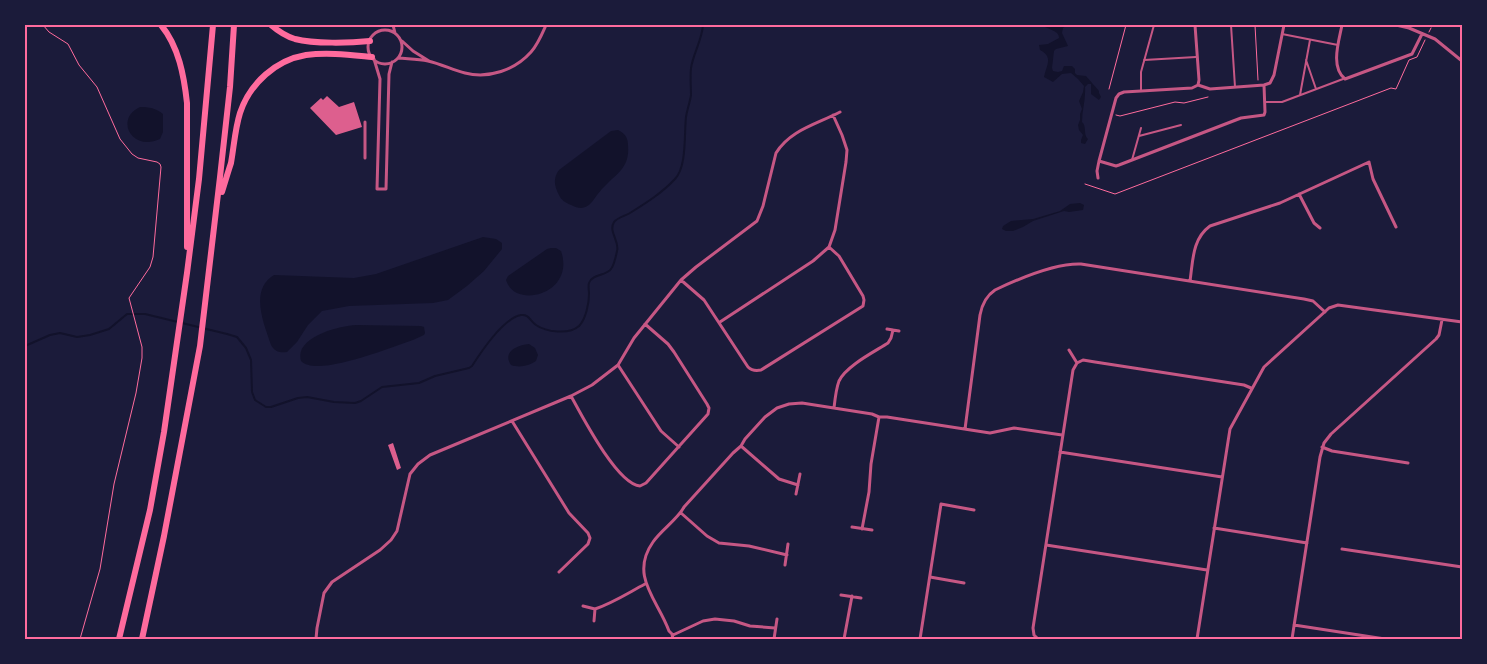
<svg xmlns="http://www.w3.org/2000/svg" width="1487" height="664" font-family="'Nunito Sans',sans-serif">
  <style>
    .water { fill: #12122b }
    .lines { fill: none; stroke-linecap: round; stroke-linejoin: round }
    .stream { stroke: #12122b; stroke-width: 2 }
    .building { fill: #dd5f8e }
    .path { stroke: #ff6b9d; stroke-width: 1 }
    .service { stroke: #c65784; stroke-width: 2 }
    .minor { stroke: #c65784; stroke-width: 3 }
    .motorway { stroke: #ff6b9d; stroke-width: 6 }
    .neatline { fill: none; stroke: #ff6b9d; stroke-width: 2 }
  </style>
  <rect width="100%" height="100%" fill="#1b1b3a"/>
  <path class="water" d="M 1042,25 L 1079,25 L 1074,27 L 1066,26 L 1063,28 L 1062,33 L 1068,46 L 1056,49 L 1054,51 L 1052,68 L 1053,71 L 1058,72 L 1062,71 L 1064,66 L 1072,66 L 1075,69 L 1075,73 L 1077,75 L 1086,76 L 1099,91 L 1099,93 L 1101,97 L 1099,100 L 1091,94 L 1091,84 L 1088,84 L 1085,87 C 1086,99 1082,110 1082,122 C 1087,126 1083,135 1088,139 L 1085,144 L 1081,143 L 1081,140 L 1083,135 L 1079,130 L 1078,125 L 1080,120 L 1080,114 L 1082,109 L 1079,101 L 1083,92 L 1084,86 L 1078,79 L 1071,73 L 1062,74 L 1053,82 L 1044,77 C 1046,66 1054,57 1040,50 L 1039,45 L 1048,44 L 1059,38 C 1059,30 1048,30 1042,25 Z
    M 140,107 C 149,107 156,108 163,114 L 163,132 L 160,139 C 132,152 114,119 140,107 Z
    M 618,130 C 625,133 628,138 628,145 C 630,168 617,173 604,187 C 593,197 590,215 571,205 C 566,203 561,200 559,195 C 554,186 553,178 559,170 L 611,131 Z
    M 1080,203 L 1084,205 L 1083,210 L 1069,212 L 1064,211 L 1033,221 L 1023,227 L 1013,231 L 1006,231 L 1002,229 L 1003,226 L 1011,221 L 1033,219 L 1060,211 L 1070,204 Z
    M 483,237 L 496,239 L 502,243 L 502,249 L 484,271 L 467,286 L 448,300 L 433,303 L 349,306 L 322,311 L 308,325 L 297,342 L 287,352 C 280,353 275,352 271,345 C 264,324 249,290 274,275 L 354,278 L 376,274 Z
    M 551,248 L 556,248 L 561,251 C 576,294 515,310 506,280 L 508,276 L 547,249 Z
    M 356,325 L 421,326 L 424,327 L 425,333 L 424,335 L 413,340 C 391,347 317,378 301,361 C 294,337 339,326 356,325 Z
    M 529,344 L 535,348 L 538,355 L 536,361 C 529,366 519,368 511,365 C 502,352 517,345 529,344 Z"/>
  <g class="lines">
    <path class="stream" d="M 25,346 L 50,335 L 60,333 L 77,337 L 90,335 L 109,329 L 127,314 L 145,314 L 227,334 L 237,337 L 246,348 L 251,360 L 252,392 L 255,400 L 266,407 L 271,407 L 298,398 L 307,397 L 334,402 L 355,403 L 361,401 L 382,387 L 419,383 L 435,376 L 469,368 L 472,366 C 481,352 504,318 521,315 C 529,314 530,321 536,325 C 546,332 569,335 579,326 C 586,319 589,303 589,294 C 589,290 588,286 589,283 C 592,274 606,276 611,269 C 614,265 616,256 617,251 C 620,241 608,232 614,222 C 617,218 625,216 630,213 C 646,203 662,193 675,179 C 687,167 684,134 686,117 C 687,110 690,102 691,95 C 691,86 690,77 691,68 C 693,54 702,40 703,25"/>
  </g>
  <path class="building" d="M 327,96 L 339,107 L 354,102 L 362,127 L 336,135 L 310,108 L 321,98 L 323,100 Z
    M 393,443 L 401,468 L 397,470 L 388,445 Z"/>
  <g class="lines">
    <path class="path" d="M 43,25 L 49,32 L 68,44 L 79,65 L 97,87 L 120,139 L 132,154 L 138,158 L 157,162 L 160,164 L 161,167 L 153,257 L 150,267 L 129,298 L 142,347 L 142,358 L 136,393 L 114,484 L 100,569 L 80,639
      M 1255,25 L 1258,80
      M 1429,32 L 1431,28
      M 1109,89 L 1126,25
      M 1116,115 L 1120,116 L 1175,102 L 1184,103 L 1208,97
      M 1085,184 L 1115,194 L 1391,88 L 1396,89 L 1409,60 L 1417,57 L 1425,40"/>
    <path class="service" d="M 1231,25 L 1235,87
      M 1232,26 L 1247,25
      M 1282,34 L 1338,45
      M 1144,60 L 1196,57
      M 1306,60 L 1316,89
      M 1141,91 L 1141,72 L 1154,25
      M 1300,95 L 1310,40
      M 1265,102 L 1282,102 L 1343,79
      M 1139,136 L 1181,125
      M 1132,160 L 1141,128"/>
    <path class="minor" d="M 393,25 L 395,33
      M 1342,25 C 1339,41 1330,67 1345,79 L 1412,54 L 1422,34
      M 1396,25 L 1409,28 L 1435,39 L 1462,61
      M368 47a17 17 0 1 1 34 0a17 17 0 1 1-34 0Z
      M 402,41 L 413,51 L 429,61
      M 398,58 C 408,59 418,59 428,61 C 441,64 453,70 465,73 C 489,79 515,70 531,52 C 538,44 542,34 546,25
      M 374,59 L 380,79 L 377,189 L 386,189 L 389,74 L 392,62
      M 1198,85 L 1210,89 L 1264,85 L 1270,83 L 1274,75 L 1284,25
      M 365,158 L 365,122
      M 1099,161 L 1116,166 L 1119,165 L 1241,118 L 1264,115 L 1265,112 L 1264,85
      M 1098,178 L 1097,171 L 1099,161 L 1116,98 L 1119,94 L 1124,92 L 1192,88 L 1198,85 L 1199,80 L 1195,25
      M 1299,194 L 1314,223 L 1320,228
      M 681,280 L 704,300 L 748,367 C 752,371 756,371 761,370 L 863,306 L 864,300 L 863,296 L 839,256 L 829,247
      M 1190,281 C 1193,261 1192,239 1210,226 L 1280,203 L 1369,162 L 1373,179 L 1396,227
      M 720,322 L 813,261 L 829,247 L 835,230 L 846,162 L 847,150 L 842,135 L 833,115
      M 887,329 L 899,331
      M 1069,350 L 1077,363
      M 1077,363 L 1083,360 L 1095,362 L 1244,385 L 1251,388
      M 618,365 L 661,431 L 679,447
      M 571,396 C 582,416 617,484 640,486 L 646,483 L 708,414 L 709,408 L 707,404 L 674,352 L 668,344 L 645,324
      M 834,408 C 835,399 836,389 839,381 C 846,366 874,352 888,343 L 891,338 L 893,330
      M 512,421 L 569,513 L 588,533 L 590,538 L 588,544 L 559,572
      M 965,429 L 980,315 C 982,304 986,296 995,290 C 1018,279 1055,263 1081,264 L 1304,299 L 1313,301 L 1325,312
      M 741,446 L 779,479 L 798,485
      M 1322,447 L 1332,451 L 1408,463
      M 1060,452 L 1222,477
      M 796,494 L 800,474
      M 681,513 L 707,536 L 719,543 L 749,546 L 787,555
      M 852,527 L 872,530
      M 1214,528 L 1307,543
      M 862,529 L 869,492 L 871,464 L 879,417
      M 1046,545 L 1207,570
      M 1342,549 L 1462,567
      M 785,565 L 788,544
      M 930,577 L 964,583
      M 841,595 L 861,598
      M 583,606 L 595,609 L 594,621
      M 595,609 C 613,603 628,593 645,584
      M 1294,625 L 1385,639
      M 673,635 L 703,621 L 715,619 L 734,621 L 750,626 L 775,628
      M 316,639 L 317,628 L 324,593 L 332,582 L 380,550 L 391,540 L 397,531 L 410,474 L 418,464 L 430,455 L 571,396 L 592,385 L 618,365 L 634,338 L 681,280 L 696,267 L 757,221 L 763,206 L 776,153 C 790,130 817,124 840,112
      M 673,639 L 672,634 L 669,631 C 658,600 629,576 653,542 C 661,530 678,519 684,507 L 733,453 L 741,446 L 745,439 L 765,417 L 777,408 L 789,404 L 802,403 L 872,414 L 879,417 L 887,417 L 990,433 L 1014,428 L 1062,435
      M 774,639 L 777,619
      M 844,639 L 852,596
      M 920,639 L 941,504 L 974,510
      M 1038,639 L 1034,635 L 1033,628 L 1073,370 L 1077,363
      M 1197,639 L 1230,429 L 1264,367 L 1329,308 L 1338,305 L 1462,322
      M 1292,639 L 1320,457 L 1324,443 L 1331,434 L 1436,339 L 1439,335 L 1442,320"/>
    <path class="motorway" d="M 161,25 C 179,47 184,76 187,103 L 187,247
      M 271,25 C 278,31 285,36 295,39 C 314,44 350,43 370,41
      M 222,192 C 225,182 228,172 231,163 C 234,146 235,129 240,113 C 250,83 276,60 306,55 C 328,52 351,55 372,57
      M 119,639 L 150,510 L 164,432 L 187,273 L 199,179 L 213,25
      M 142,639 L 164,536 L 200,346 L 220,177 L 230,87 L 234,25"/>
  </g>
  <rect width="1487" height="664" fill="none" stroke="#1b1b3a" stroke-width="52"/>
  <rect x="26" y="26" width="1435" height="612" class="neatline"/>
</svg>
